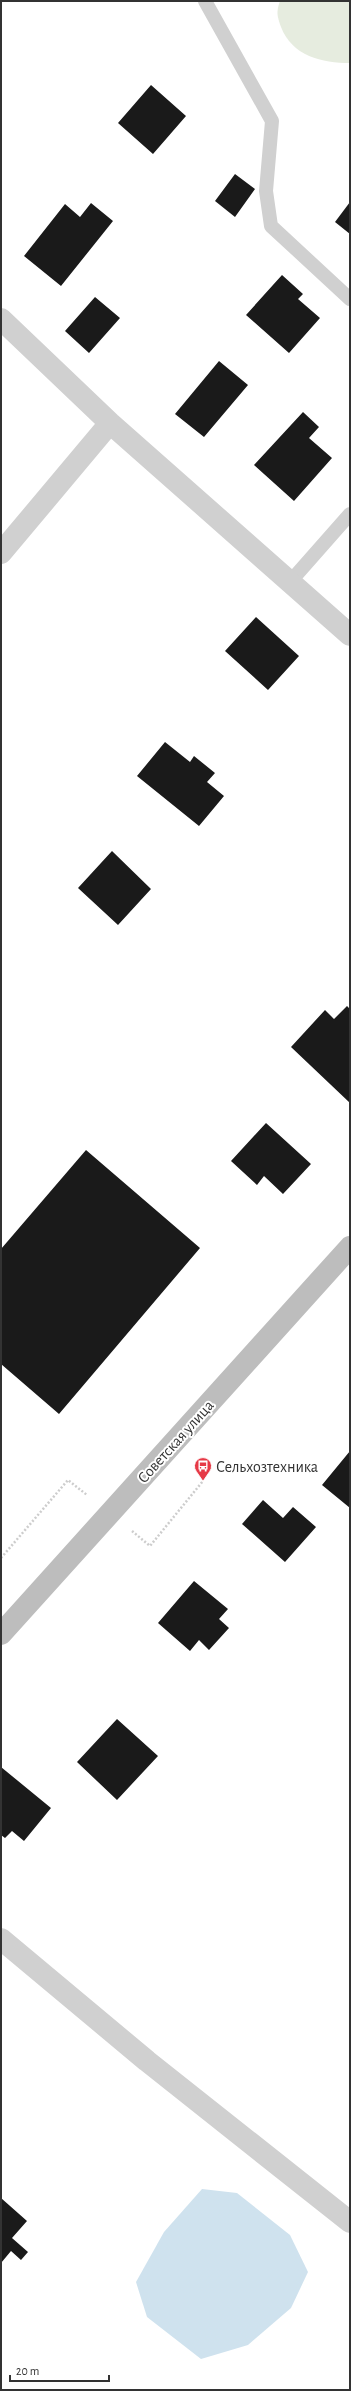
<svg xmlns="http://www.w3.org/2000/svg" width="351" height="2391" font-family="'Alegreya Sans',sans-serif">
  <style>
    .green { fill: #e6ecdf }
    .water { fill: #cfe2ee }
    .building { fill: #1a1a1a }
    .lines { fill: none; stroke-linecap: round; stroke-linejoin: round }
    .path { stroke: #cdcdcd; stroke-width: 2.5; stroke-dasharray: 2 2; stroke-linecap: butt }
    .lane { stroke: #d0d0d0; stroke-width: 14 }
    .street { stroke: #d0d0d0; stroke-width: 22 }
    .secondary { stroke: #bdbdbd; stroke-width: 22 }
    .labels { text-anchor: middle; stroke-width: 4; stroke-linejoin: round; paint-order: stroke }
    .street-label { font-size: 16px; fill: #333; stroke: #fff }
    .poi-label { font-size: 16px; fill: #333; stroke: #fff; text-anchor: start }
  </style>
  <rect width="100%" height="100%" fill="#fff"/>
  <path class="green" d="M 280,1 L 350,1 L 350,63 C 322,63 292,56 281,27 C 277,16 276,12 280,1 Z"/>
  <path class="water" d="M 202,2189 L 237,2193 L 290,2235 L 308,2272 L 291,2308 L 248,2345 L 201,2359 L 147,2317 L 136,2282 L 164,2232 Z"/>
  <path class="building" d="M 151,85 L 186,116 L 153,154 L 118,123 Z
    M 235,174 L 255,189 L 235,217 L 215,201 Z
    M 350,202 L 350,234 L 335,222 Z
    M 91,203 L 113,221 L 61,286 L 24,256 L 65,204 L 80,217 Z
    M 282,275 L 303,294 L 298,299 L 320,318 L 289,353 L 246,315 Z
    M 95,297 L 120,318 L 89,353 L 65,331 Z
    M 219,361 L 248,385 L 204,437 L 175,414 Z
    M 303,412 L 319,427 L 309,438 L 332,458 L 294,501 L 254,465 Z
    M 256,617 L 299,656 L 268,690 L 225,651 Z
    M 165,742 L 190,762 L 194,756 L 215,773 L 207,782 L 224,796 L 199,826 L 137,776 Z
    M 112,851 L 151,889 L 118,925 L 78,888 Z
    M 347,1006 L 350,1009 L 350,1103 L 291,1047 L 325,1010 L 334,1019 Z
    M 266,1123 L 311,1164 L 283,1194 L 264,1176 L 257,1185 L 231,1161 Z
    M 86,1150 L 200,1248 L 59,1414 L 1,1364 L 1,1249 Z
    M 350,1451 L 350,1508 L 322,1485 Z
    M 263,1500 L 283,1518 L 293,1507 L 316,1527 L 285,1562 L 242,1524 Z
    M 194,1581 L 228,1609 L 219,1619 L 229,1628 L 209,1650 L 199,1640 L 190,1651 L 158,1623 Z
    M 117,1719 L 158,1756 L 117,1800 L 77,1762 Z
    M 1,1767 L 51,1808 L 24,1841 L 12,1831 L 5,1838 L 1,1835 Z
    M 1,2198 L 27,2221 L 12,2238 L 28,2252 L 21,2260 L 11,2251 L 1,2263 Z"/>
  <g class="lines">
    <path class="path" d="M 132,1531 L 150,1546 L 203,1481
      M 1,1558 L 68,1480 L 87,1495"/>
    <path class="lane" d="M 205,1 L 272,121 L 266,191 L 271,226 L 350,299
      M 290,582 L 350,514"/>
    <path class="street" d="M 1,319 L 110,423 L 350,635
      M 1,553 L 110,423
      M 1,1939 L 147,2061 L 350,2222"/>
    <path class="secondary" d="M 1,1634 L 350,1247"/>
  </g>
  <defs>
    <g id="bus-pin" transform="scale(0.9)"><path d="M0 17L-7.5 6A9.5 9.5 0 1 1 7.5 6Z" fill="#e63946" stroke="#fff"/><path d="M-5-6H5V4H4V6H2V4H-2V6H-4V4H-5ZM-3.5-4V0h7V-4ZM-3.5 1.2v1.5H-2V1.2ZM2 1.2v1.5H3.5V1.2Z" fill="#fff"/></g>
  </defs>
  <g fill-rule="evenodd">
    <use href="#bus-pin" x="203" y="1466"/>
  </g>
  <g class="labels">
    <g class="street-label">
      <text transform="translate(175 1441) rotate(-48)" y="6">Советская улица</text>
    </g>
    <g class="poi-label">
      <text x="216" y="1472">Сельхозтехника</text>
    </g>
  </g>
  <rect width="351" height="2391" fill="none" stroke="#333333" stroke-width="4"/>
  <path d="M10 2375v6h99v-6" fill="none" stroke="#333333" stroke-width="2"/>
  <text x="16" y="2375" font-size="12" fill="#333333" stroke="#ffffff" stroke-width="3" paint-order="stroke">20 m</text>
</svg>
